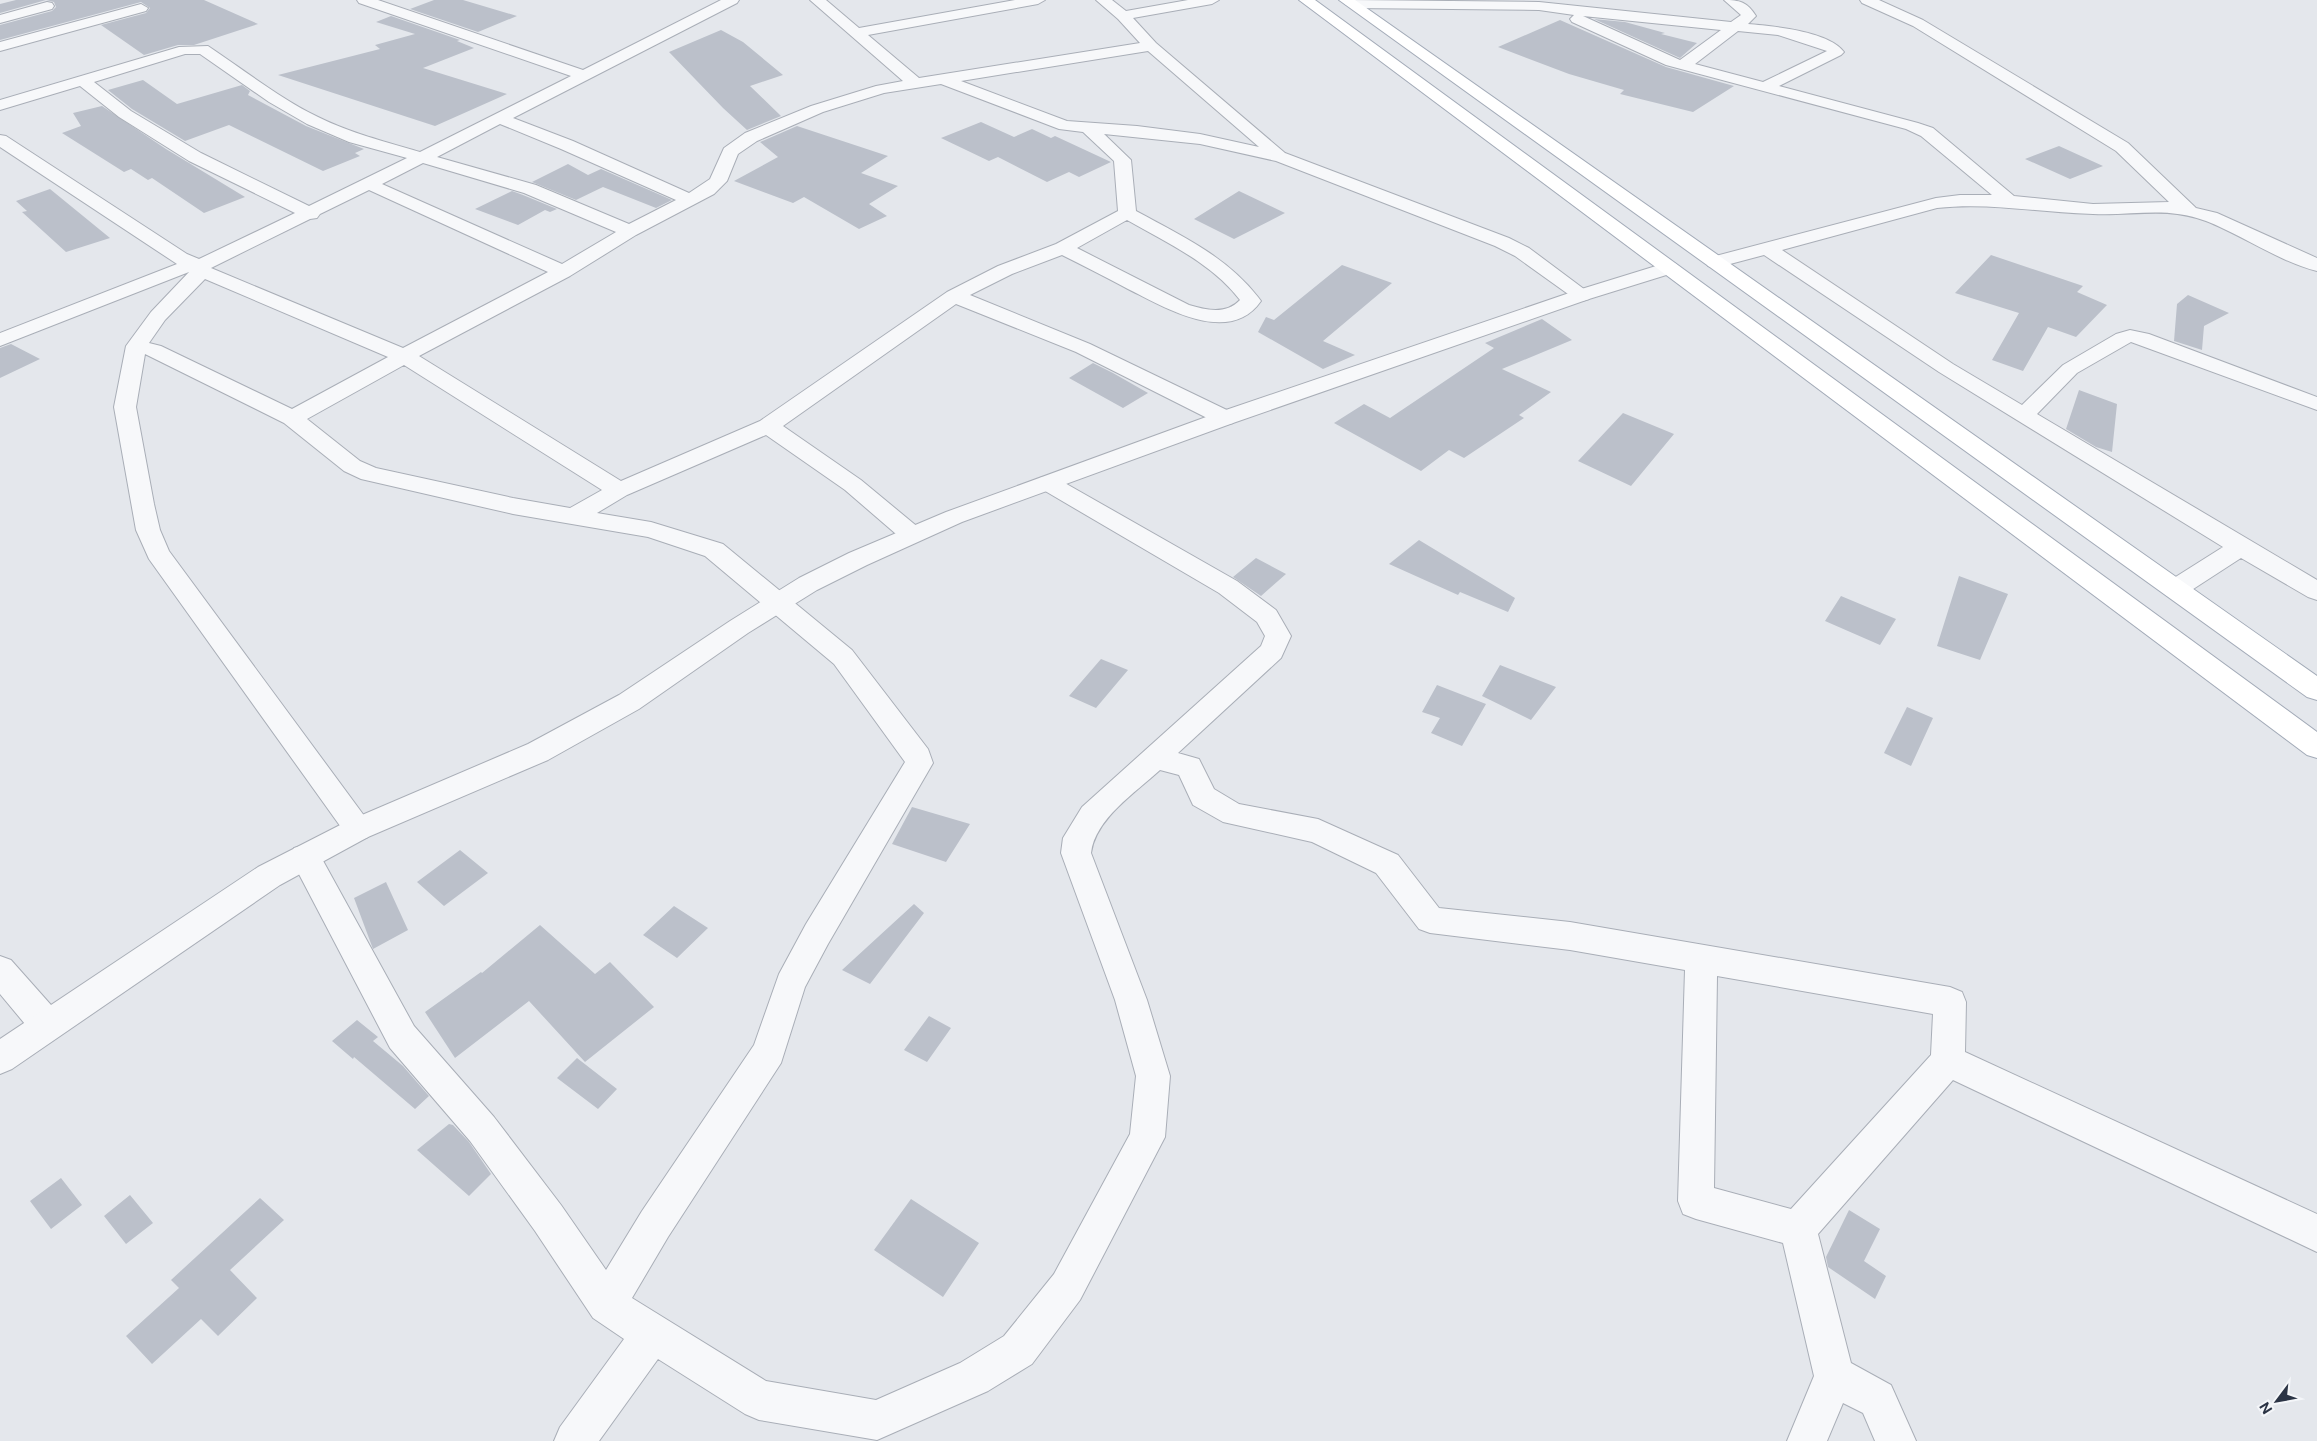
<svg xmlns="http://www.w3.org/2000/svg" width="2317" height="1441" font-family="'Public Sans',sans-serif">
  <style>
    .building { fill: #bbc0ca }
    .lines { fill: none; stroke-linecap: round; stroke-linejoin: round }
    .minor-casing { stroke: #a9aeb7; stroke-width: 2 }
    .tertiary-casing { stroke: #a9aeb7; stroke-width: 2 }
    .primary-casing { stroke: #a3abb8; stroke-width: 2 }
    .minor { fill: #f7f8fa; fill-rule: evenodd }
    .tertiary { fill: #f7f8fa; fill-rule: evenodd }
    .primary { fill: #fff; fill-rule: evenodd }
  </style>
  <rect width="100%" height="100%" fill="#e4e7ec"/>
  <path class="building" d="M 16,0 L 204,0 L 258,24 L 194,45 L 178,45 L 144,55 L 101,25 L 146,13 L 150,8 L 141,2 L 0,40 L 0,25 L 52,11 L 56,7 L 54,2 L 46,0 L 0,13 L 0,4 Z
    M 434,0 L 463,0 L 517,16 L 478,32 L 410,9 Z
    M 391,16 L 460,40 L 457,41 L 474,48 L 423,68 L 507,94 L 435,126 L 278,75 L 380,49 L 375,45 L 415,34 L 376,22 Z
    M 1594,19 L 1625,22 L 1665,33 L 1661,34 L 1697,43 L 1680,58 Z
    M 1560,20 L 1666,67 L 1734,86 L 1693,112 L 1620,94 L 1624,90 L 1569,74 L 1498,47 Z
    M 721,30 L 743,42 L 783,75 L 750,86 L 781,116 L 747,130 L 723,108 L 669,52 Z
    M 143,80 L 177,104 L 242,85 L 250,91 L 248,95 L 306,126 L 364,149 L 355,153 L 360,156 L 323,171 L 229,125 L 185,141 L 132,109 L 108,90 Z
    M 102,106 L 166,149 L 245,197 L 204,213 L 152,178 L 148,180 L 131,169 L 124,172 L 62,133 L 81,126 L 73,113 Z
    M 981,122 L 1014,137 L 1032,129 L 1051,138 L 1055,136 L 1111,162 L 1079,177 L 1069,172 L 1047,182 L 998,157 L 989,161 L 941,138 Z
    M 797,126 L 888,156 L 861,173 L 898,186 L 869,204 L 887,216 L 859,229 L 804,197 L 793,203 L 734,181 L 778,157 L 760,142 Z
    M 2059,146 L 2103,166 L 2070,179 L 2025,159 Z
    M 568,164 L 588,175 L 601,169 L 672,200 L 656,208 L 603,187 L 576,200 L 532,182 Z
    M 50,189 L 110,238 L 66,252 L 22,212 L 27,211 L 16,201 Z
    M 512,191 L 523,195 L 557,209 L 550,212 L 545,210 L 518,225 L 475,209 Z
    M 1239,191 L 1285,213 L 1234,239 L 1194,219 Z
    M 1991,255 L 2083,286 L 2077,292 L 2107,305 L 2076,337 L 2048,327 L 2023,371 L 1992,360 L 2019,313 L 1955,293 Z
    M 1342,265 L 1392,283 L 1323,341 L 1355,355 L 1323,369 L 1258,332 L 1266,317 L 1274,320 Z
    M 2188,295 L 2229,313 L 2204,326 L 2202,350 L 2174,341 L 2177,304 Z
    M 1542,319 L 1572,340 L 1502,369 L 1551,392 L 1519,415 L 1524,418 L 1464,458 L 1449,450 L 1421,471 L 1334,423 L 1364,404 L 1390,418 L 1494,348 L 1485,343 Z
    M 11,344 L 40,359 L 0,378 L 0,348 Z
    M 1093,363 L 1113,373 L 1148,393 L 1123,408 L 1069,378 Z
    M 2079,390 L 2117,404 L 2112,452 L 2096,447 L 2066,429 Z
    M 1623,413 L 1674,434 L 1631,486 L 1578,461 Z
    M 1419,540 L 1515,598 L 1508,612 L 1460,592 L 1458,595 L 1389,564 Z
    M 1256,558 L 1286,574 L 1261,596 L 1233,577 Z
    M 1959,576 L 2008,594 L 1980,660 L 1937,646 Z
    M 1841,596 L 1896,619 L 1880,645 L 1825,621 Z
    M 1101,659 L 1128,670 L 1096,708 L 1069,696 Z
    M 1500,665 L 1556,687 L 1531,720 L 1482,696 Z
    M 1437,685 L 1486,704 L 1462,746 L 1431,733 L 1440,718 L 1422,712 Z
    M 1907,707 L 1933,718 L 1911,766 L 1884,753 Z
    M 912,807 L 970,824 L 946,862 L 892,844 Z
    M 460,850 L 488,873 L 444,906 L 417,882 Z
    M 386,882 L 408,930 L 373,949 L 354,898 Z
    M 914,904 L 924,913 L 870,984 L 842,970 Z
    M 674,906 L 708,928 L 677,958 L 643,935 Z
    M 540,925 L 595,974 L 610,962 L 654,1007 L 585,1062 L 529,1001 L 455,1058 L 425,1012 L 481,972 L 482,973 Z
    M 929,1016 L 951,1028 L 927,1062 L 904,1050 Z
    M 357,1020 L 378,1037 L 373,1041 L 403,1066 L 429,1096 L 415,1109 L 354,1057 L 353,1059 L 332,1041 Z
    M 577,1058 L 617,1089 L 598,1109 L 557,1078 Z
    M 449,1124 L 453,1125 L 469,1142 L 491,1174 L 469,1196 L 417,1150 Z
    M 61,1178 L 82,1205 L 51,1229 L 30,1201 Z
    M 130,1195 L 153,1223 L 126,1244 L 104,1216 Z
    M 260,1198 L 284,1220 L 230,1270 L 257,1298 L 218,1336 L 201,1319 L 152,1364 L 126,1336 L 179,1288 L 171,1280 Z
    M 911,1199 L 979,1243 L 943,1297 L 874,1250 Z
    M 1849,1210 L 1880,1229 L 1864,1261 L 1886,1276 L 1875,1299 L 1828,1267 L 1826,1257 Z"/>
  <g class="lines">
    <g class="minor-casing">
      <path id="minor" d="M 357,0 L 378,0 L 583,70 L 721,0 L 739,0 L 737,3 L 513,118 L 573,141 L 689,193 L 710,179 L 724,148 L 745,133 L 811,106 L 876,86 L 903,81 L 810,0 L 826,0 L 859,28 L 1015,0 L 1045,0 L 1038,4 L 868,35 L 919,78 L 1140,43 L 1118,19 L 1096,0 L 1112,0 L 1126,11 L 1188,0 L 1219,0 L 1212,4 L 1133,18 L 1156,43 L 1285,153 L 1509,238 L 1529,248 L 1592,295 L 1589,299 L 1582,301 L 1575,299 L 1515,256 L 1495,246 L 1276,161 L 1200,144 L 1104,134 L 1131,160 L 1136,211 C 1180,235 1226,256 1258,297 L 1261,301 C 1229,347 1164,307 1128,289 C 1106,277 1084,266 1062,255 L 1012,274 L 970,295 L 1090,344 L 1233,413 L 1236,418 L 1233,423 L 1225,425 L 1217,423 L 1076,352 L 956,304 L 783,426 L 861,480 L 919,528 L 923,534 L 919,540 L 911,542 L 903,540 L 845,490 L 766,435 L 627,495 L 597,513 L 651,522 L 723,544 L 852,650 L 928,749 L 933,763 L 828,944 L 805,987 L 781,1063 L 668,1237 L 632,1298 L 766,1381 L 876,1400 L 960,1363 L 1004,1336 L 1054,1274 L 1130,1134 L 1136,1076 L 1115,1000 L 1061,853 L 1063,838 L 1082,807 L 1261,646 L 1265,636 L 1257,622 L 1219,593 L 1040,488 L 1036,483 L 1040,478 L 1048,476 L 1056,478 L 1237,581 L 1276,610 L 1291,636 L 1281,658 L 1178,753 L 1199,759 L 1214,789 L 1239,804 L 1318,819 L 1398,855 L 1439,908 L 1570,922 L 1950,987 L 1962,992 L 1966,1002 L 1965,1052 L 2317,1214 L 2317,1252 L 1953,1080 L 1818,1234 L 1851,1363 L 1891,1385 L 1916,1441 L 1875,1441 L 1863,1413 L 1843,1403 L 1827,1441 L 1787,1441 L 1814,1376 L 1783,1243 L 1696,1219 L 1683,1214 L 1678,1201 L 1685,970 L 1570,950 L 1430,933 L 1419,929 L 1376,873 L 1312,842 L 1223,822 L 1193,805 L 1179,775 L 1160,770 C 1135,793 1095,819 1091,853 L 1147,1000 L 1170,1076 L 1165,1137 L 1080,1300 L 1032,1364 L 988,1391 L 877,1440 L 759,1420 L 745,1414 L 658,1359 L 599,1441 L 554,1441 L 560,1427 L 624,1339 L 593,1318 L 535,1231 L 470,1141 L 390,1048 L 290,857 L 294,848 L 305,845 L 316,848 L 414,1026 L 494,1117 L 561,1205 L 606,1270 L 642,1211 L 754,1045 L 779,974 L 806,924 L 905,762 L 834,664 L 705,556 L 648,537 L 513,514 L 361,479 L 344,471 L 284,423 L 145,354 L 136,407 L 154,504 L 160,530 L 169,551 L 368,821 L 373,829 L 368,837 L 358,841 L 348,837 L 149,559 L 136,530 L 114,407 L 126,346 L 151,312 L 189,272 L 0,346 L 0,333 L 177,264 L 0,147 L 0,135 L 6,136 L 187,254 L 199,259 L 295,213 L 189,161 L 119,117 L 80,86 L 0,110 L 0,100 L 179,47 L 208,46 C 244,70 279,98 318,117 C 350,133 386,142 420,152 L 571,76 L 359,3 ZM 1148,51 L 1259,147 L 1200,134 L 1137,126 L 1067,121 L 961,81 ZM 185,54 L 200,54 L 269,102 L 307,124 L 349,142 L 407,158 L 309,206 L 201,153 L 131,111 L 94,82 ZM 941,84 L 1059,129 L 1083,132 L 1114,161 L 1118,211 L 1056,244 L 998,266 L 947,292 L 760,421 L 621,481 L 419,356 L 570,276 L 636,235 L 714,194 L 727,181 L 738,154 L 757,141 L 823,112 L 884,93 ZM 500,124 L 561,149 L 676,200 L 629,224 L 536,185 L 437,157 ZM 423,163 L 524,193 L 616,232 L 562,264 L 382,184 ZM 369,190 L 548,272 L 403,348 L 211,268 L 310,219 L 317,218 L 320,214 ZM 1127,220 C 1167,243 1212,263 1240,300 C 1226,315 1206,310 1189,305 L 1077,248 ZM 205,279 L 388,357 L 292,409 L 161,346 L 149,343 L 165,320 ZM 404,365 L 602,490 L 570,508 L 513,498 L 376,468 L 360,461 L 307,419 ZM 1717,976 L 1933,1014 L 1931,1055 L 1791,1209 L 1714,1188 Z
        M 1351,0 L 1539,2 L 1731,22 L 1741,15 L 1724,0 C 1740,0 1747,2 1756,16 L 1748,24 C 1772,26 1829,31 1844,52 L 1841,55 L 1779,86 L 1918,123 L 1933,128 L 2014,196 L 2093,204 L 2169,202 L 2116,151 L 1913,26 L 1862,3 L 1860,0 L 1879,0 L 1923,20 L 2128,143 L 2196,208 L 2217,213 L 2317,258 L 2317,271 C 2280,262 2242,235 2206,221 C 2165,206 2134,216 2093,214 C 2040,213 1990,202 1937,208 L 1782,250 L 1953,364 L 2022,405 L 2063,365 L 2116,334 L 2130,330 L 2149,334 L 2317,397 L 2317,410 L 2131,342 L 2077,373 L 2037,414 L 2317,580 L 2317,600 L 2308,597 L 2241,558 L 2184,595 L 2175,598 L 2166,595 L 2162,589 L 2166,583 L 2223,547 L 1939,372 L 1764,255 L 1715,268 L 1708,266 L 1706,262 L 1708,258 L 1936,198 L 1960,195 L 1992,195 L 1921,136 L 1906,129 L 1666,65 L 1572,22 L 1570,19 L 1574,15 L 1539,10 L 1352,8 L 1345,4 ZM 1583,16 L 1721,30 L 1680,60 ZM 1738,31 L 1778,35 L 1827,51 L 1763,82 L 1695,64 Z
        M 47,2 L 52,3 L 54,6 L 52,9 L 0,23 L 0,15 Z
        M 141,4 L 148,8 L 146,11 L 0,51 L 0,42 Z
        M 0,956 L 11,960 L 59,1014 L 64,1025 L 59,1036 L 47,1040 L 35,1036 L 0,994 Z"/>
    </g>
    <g class="tertiary-casing">
      <path id="tertiary" d="M 1669,262 L 1676,264 L 1679,268 L 1676,272 L 1589,299 L 1233,423 L 962,522 L 867,565 L 817,590 L 748,633 L 639,709 L 548,760 L 368,837 L 280,885 L 12,1069 L 0,1074 L 0,1039 L 258,867 L 348,821 L 528,744 L 619,695 L 730,621 L 799,578 L 849,553 L 946,512 L 1217,413 L 1575,291 Z"/>
    </g>
    <g class="primary-casing">
      <path id="primary" d="M 1299,0 L 1315,0 L 2317,732 L 2317,758 L 2307,755 Z
        M 1339,0 L 1355,0 L 2317,676 L 2317,700 L 2307,697 Z"/>
    </g>
    <use href="#minor" class="minor"/>
    <use href="#tertiary" class="tertiary"/>
    <use href="#primary" class="primary"/>
  </g>
  <g transform="translate(2277 1401) rotate(238)" stroke="#f4f6f9" stroke-width="4" paint-order="stroke">
  <path d="M0-4L9 19L0 12L-9 19Z" fill="#2b3445"/>
  <text y="-8" font-size="14" font-weight="bold" text-anchor="middle" fill="#2b3445">N</text>
  </g>
</svg>
